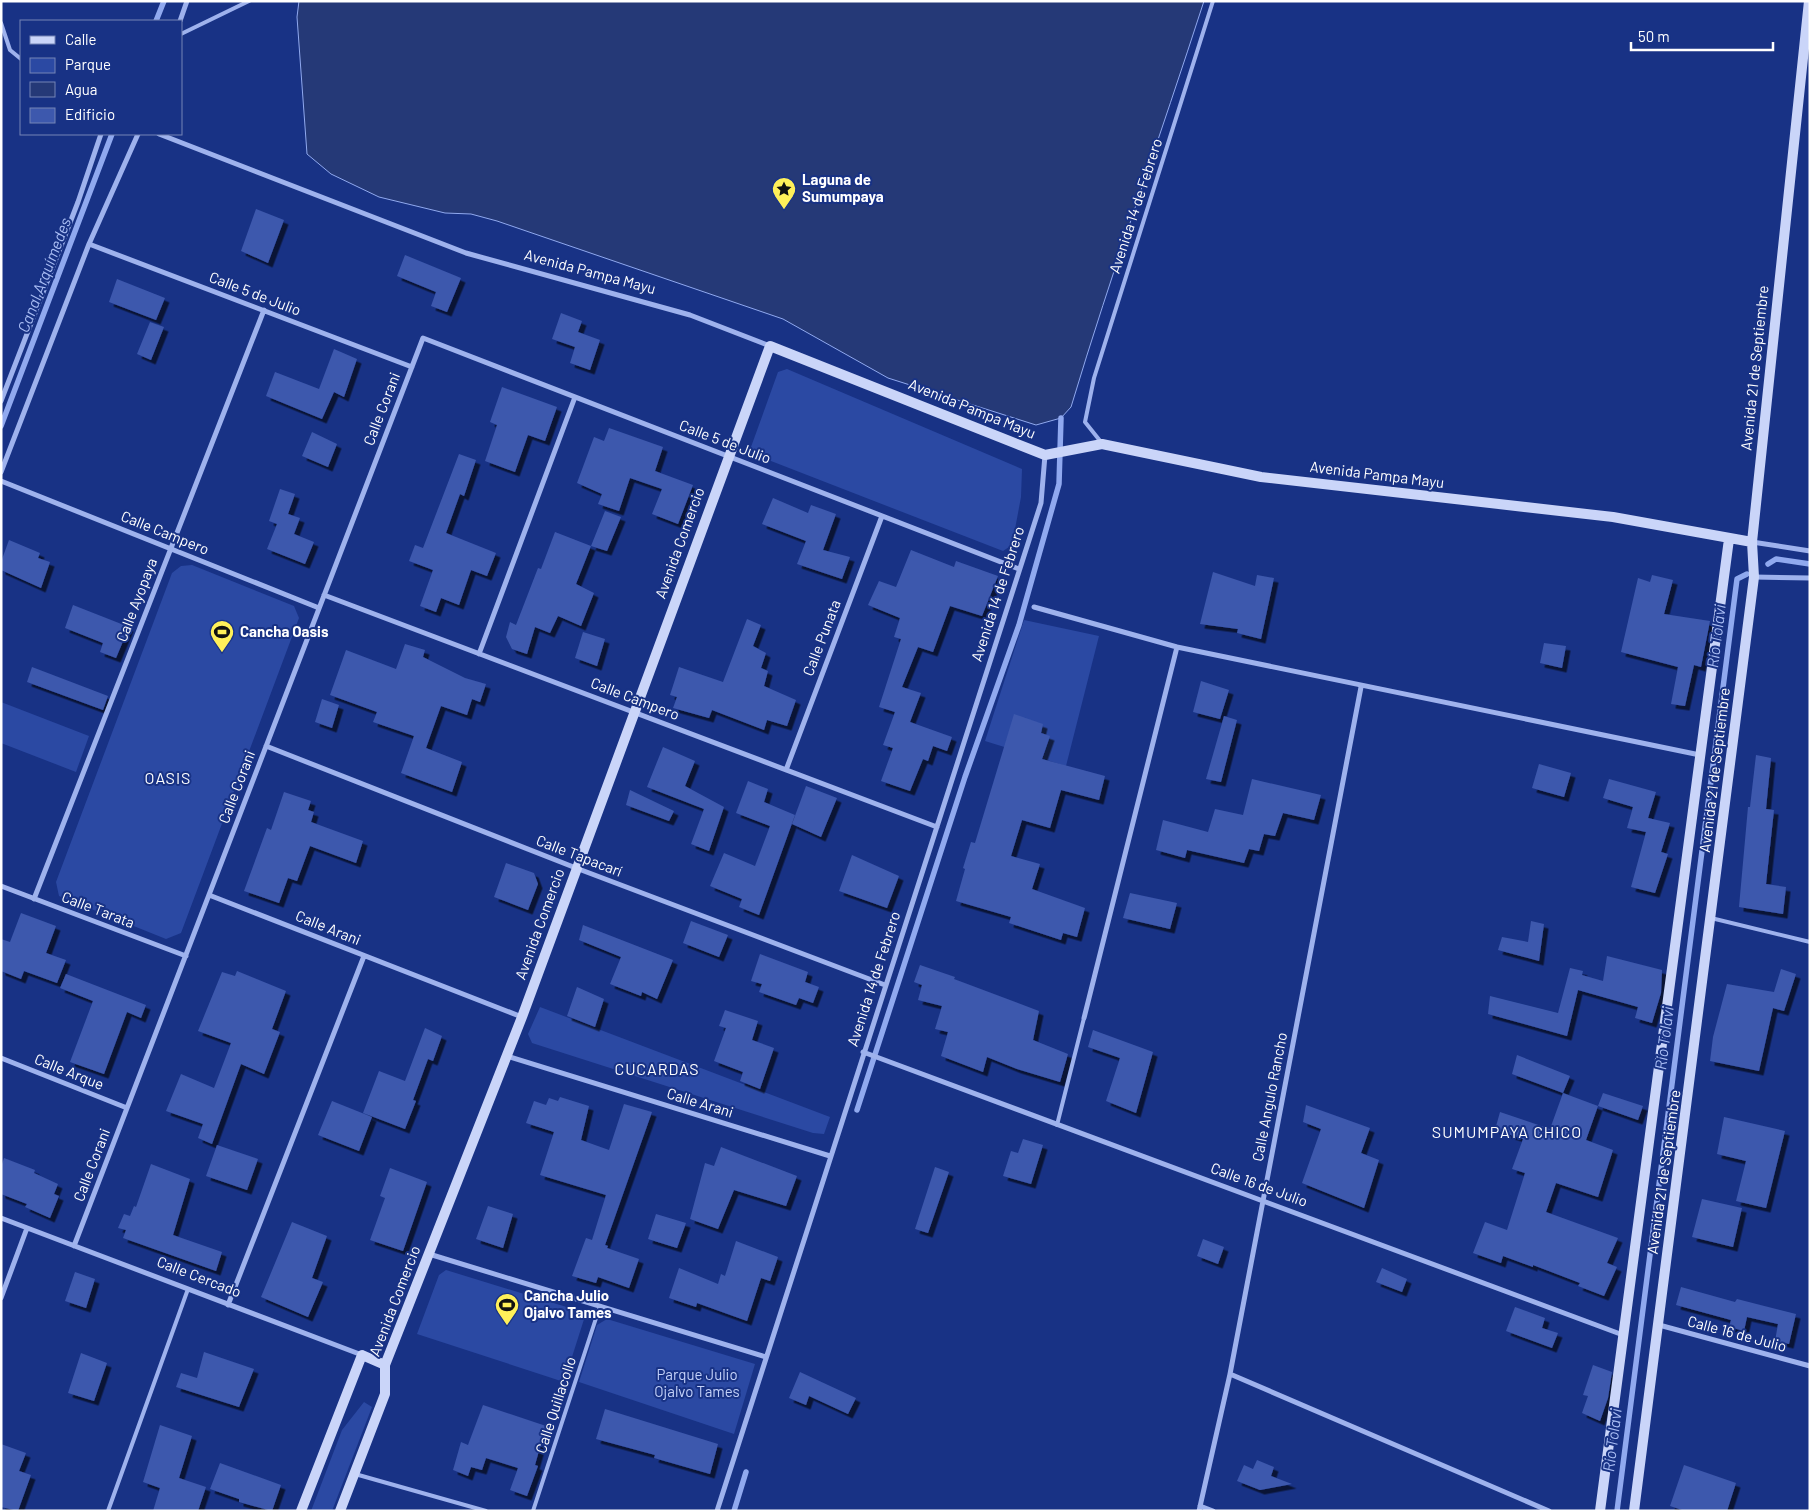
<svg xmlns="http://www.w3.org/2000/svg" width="1811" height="1512" viewBox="0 0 1811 1512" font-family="Barlow,sans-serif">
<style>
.green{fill:#2b49a3}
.water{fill:#253977;stroke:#90a9ef}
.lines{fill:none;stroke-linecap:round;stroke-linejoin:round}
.stream{stroke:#90a9ef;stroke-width:5.5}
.building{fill:#3d58ad;filter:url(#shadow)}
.lane{stroke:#9eb2ed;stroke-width:4}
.street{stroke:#9eb2ed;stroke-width:5}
.secondary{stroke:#cad5f9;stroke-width:10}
.labels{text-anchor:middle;stroke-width:4;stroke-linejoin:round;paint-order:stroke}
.poi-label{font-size:15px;font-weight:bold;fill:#fff;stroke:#183285;text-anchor:start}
.street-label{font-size:15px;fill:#fff;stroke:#183285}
.park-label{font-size:15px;fill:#c3d1f9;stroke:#183285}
.water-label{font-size:16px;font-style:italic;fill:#a9bdf4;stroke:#183285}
.neighbourhood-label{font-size:16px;letter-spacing:1px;fill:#fff;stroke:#183285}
</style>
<defs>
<filter id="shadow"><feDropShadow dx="4.5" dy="4.5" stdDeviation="0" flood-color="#0009"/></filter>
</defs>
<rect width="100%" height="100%" fill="#183285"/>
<path class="green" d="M787,369l235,100 -1,28 -9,48 -9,6 -245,-95 -7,-9 27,-75z
M192,565l102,41 5,12 -118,315 -15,6 -107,-43 -3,-14 116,-309 9,-7z
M1024,620l75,16 -33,130 -81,-25z
M1,702l88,34 -13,36 -75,-29z
M540,1007l290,110 -6,17 -11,-1 -281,-90 -4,-9z
M446,1270l140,43 -22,69 -147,-48 22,-59z
M607,1319l148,45 -21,70 -155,-52 18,-57z
M364,1402l8,5 -40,104h-21l31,-81z"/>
<path class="water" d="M299,1h905c-44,136 -92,270 -133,406l-10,11 -25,7 -148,-47 -105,-59 -286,-98 -26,-7 -26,-1 -66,-16 -48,-23 -24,-20 -10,-137z"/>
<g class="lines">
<path class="stream" d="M156,21l8,-20
M1,426l111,-292
M1768,564l8,-5 34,5
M857,1110l108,-333 54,-152 40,-141 2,-66
M734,1511l12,-39
M1617,1511l120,-932 10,-5"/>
</g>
<path class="building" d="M256,209l28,11 -16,43 -27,-12z
M405,255l56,23 -14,34 -16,-6 5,-14 -39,-16z
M117,279l48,19 -9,22 -47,-18z
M561,313l21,8 -4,11 22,8 -10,30 -20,-7 5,-16 -23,-8z
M150,322l14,5 -13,33 -14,-6z
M334,349l23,10 -13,38 -10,-5 -12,27 -56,-23 9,-24 44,17z
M502,387l55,20 -12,34 -17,-6 -13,37 -30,-11 12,-36 -7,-3z
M609,428l54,19 -8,24 38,14 -15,39 -26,-10 10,-25 -32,-11 -11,33 -21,-7 4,-10 -25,-11 17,-46 10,4z
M312,432l25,12 -9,23 -26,-11z
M459,454l17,6 -12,36 -4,-2 -14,39 50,20 -9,23 -16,-6 -12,35 -18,-7 -5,14 -16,-6 13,-36 -24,-9 6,-16 8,3z
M280,489l15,5 -7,20 12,4 -6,16 20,8 -9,22 -38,-15 10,-25 -8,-3z
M773,498l35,15 3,-8 25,9 -13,36 27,7 -8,22 -45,-15 9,-23 -44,-17z
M605,511l16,6 -14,34 -16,-5z
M555,532l36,14 -15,38 18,9 -13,33 -23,-10 -8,17 -15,-6 -8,27 -15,-5 -6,-12 4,-15 6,3 22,-57 3,1z
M9,540l31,13 -2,5 12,4 -9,26 -40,-18v-8z
M911,550l43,17 2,-6 42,15 -16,40 -32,-10 -17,46 -15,-5 -16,40 19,6 -11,29 42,15 -5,14 -14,-5 -5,15 -5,-2 -13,32 -29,-10 12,-33 -10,-3 12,-33 -16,-5 22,-68 -7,-2 6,-19 -32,-13 11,-24 17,6z
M1213,572l42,14 2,-11 17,3 -13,61 -24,-6 1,-4 -38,-5z
M1652,575l21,5 -9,34 46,7 -9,46 -7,-2 -9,41 -14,-2 7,-37 -57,-15 17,-74 12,4z
M73,605l56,22 -13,31 -16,-6 3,-9 -38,-15z
M747,619l14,6 -8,21 13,7 -5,15 7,3 -4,15 32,14 -9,26 -20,-6 -3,10 -52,-20 -3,8 -36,-10 4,-11 -7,-2 9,-28 44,15z
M583,632l22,7 -8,27 -22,-8z
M1544,643l22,3 -4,22 -22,-5z
M405,644l20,6 -2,7 42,21 21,6 -6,18 -8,-3 -5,16 -26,-9 -15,42 36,14 -10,30 -51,-19 13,-37 -41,-14 4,-10 -47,-17 16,-45 50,19z
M32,667l76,29 -5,14 -76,-28z
M1201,681l28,9 -9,29 -27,-7z
M322,699l17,6 -7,23 -17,-6z
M1014,714l29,10 -2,9 9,3 -8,23 63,17 -6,24 -38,-10 -11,38 -28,-8 -11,36 29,8 -8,25 53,19 -8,29 -14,-4 -2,7 -52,-17 2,-6 -55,-16 9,-32 -2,-1 8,-26 4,1z
M1224,716l13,4 -16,62 -15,-3z
M663,747l32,14 -10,25 39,21 -15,44 -18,-7 13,-35 -57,-22z
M1756,755l15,3 -5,51 8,1 -8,74 20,3 -3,27 -44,-7 9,-100h2z
M1539,764l32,9 -7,24 -32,-9z
M1252,779l69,16 -7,25 -31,-7 -8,23 -11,-2 -5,17 -10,-2 -5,14 -57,-13 -2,8 -29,-8 7,-30 45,12 7,-23 28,6z
M1609,779l47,13 -8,26 22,5 -9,29 7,2 -13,39 -24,-6 15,-55 -19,-4 6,-21 -30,-9z
M748,781l20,8 -4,13 31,13 -36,100 -20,-8 3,-8 -32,-13 14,-33 31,13 15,-40 -34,-13z
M806,786l31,12 -16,39 -29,-13z
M630,790l44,21 -5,10 -43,-16z
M284,792l27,9 -3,9 6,2 -3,10 52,19 -7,22 -46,-17 -13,35 -9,-3 -9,25 -35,-12 23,-63 4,2z
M852,855l47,21 -12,32 -48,-17z
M506,863l28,10 4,11 -10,26 -34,-13z
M1130,893l47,10 -7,26 -47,-11z
M21,913l35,13 -10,27 20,7 -9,23 -33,-12 -3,8 -20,-8v-32l9,3z
M691,921l37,14 -9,22 -36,-14z
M1531,921l13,3 -5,37 -41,-11 4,-13 26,5z
M583,925l90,35 -16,39 -15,-7 -1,4 -31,-12 11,-27 -42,-17z
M760,954l48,18 -3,10 14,5 -6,16 -14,-5 -3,7 -37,-13 3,-8 -11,-3z
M1607,956l55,14 -1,23 -9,30 -17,-5 3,-11 -60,-17 -11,46 -79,-22 2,-18 68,17 12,-45 13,3 -1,4 21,6z
M920,965l35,12 -1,2 85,32 -6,29 35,14 -8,28 -43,-13 -30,-12 -4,15 -42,-16 7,-24 -13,-3 7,-23 -24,-6 4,-15 -8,-3z
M1781,969l15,5 -12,37 -11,-3 -14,63 -49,-10 3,-24 14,-53 47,8z
M237,971l49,20 -14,38 8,3 -16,42 -23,-10 -29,80 -14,-6 5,-14 -37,-13 15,-37 33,14 17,-45 -33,-12 24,-59 13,4z
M66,974l80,31 -5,13 -14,-6 -23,62 -34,-12 23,-61 -33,-13z
M577,987l27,12 -9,28 -28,-11z
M725,1010l33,11 -6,19 22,8 -14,41 -20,-8 3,-9 -29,-11 12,-33 -7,-2z
M425,1028l17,8 -9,25 -5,-2 -15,41 3,1 -11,28 -42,-16 16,-42 26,10z
M1093,1030l60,22 -17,61 -30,-12 14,-43 -32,-11z
M1517,1055l53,21 -7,17 -51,-19z
M1563,1093l35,13 -12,34 27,10 -15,47 -42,-14 -10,29 72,26 -11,25 10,4 -13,29 -26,-10 2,-3 -47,-18v2l-30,-11 -2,7 -28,-10 12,-31 22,8 18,-57 -13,-4 11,-30 -28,-9 5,-18 50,17z
M1603,1093l40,13 -5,14 -40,-14z
M560,1097l29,9 -8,34 28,10 15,-46 28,8 -47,133 3,1 -1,2 32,11 -10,29 -31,-11 -2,6 -24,-7 14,-38 6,2 14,-45 -66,-20 14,-43 -28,-9 8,-22 12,4 3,-7 9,3z
M332,1101l40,16 -13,34 -41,-16z
M1306,1105l64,23 -9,25 18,7 -15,48 -62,-25 19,-54 -18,-7z
M1724,1117l61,14 -19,77 -30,-7 10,-40 -29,-7z
M1023,1139l20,6 -12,39 -28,-8 8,-25 7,2z
M217,1145l41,14 -11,31 -41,-14z
M721,1147l76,29 -11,30 -52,-16 -16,39 -28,-10 15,-56 9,3z
M4,1158l31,12 -1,3 24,11 -4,10 5,2 -9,22 -25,-11 2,-3 -26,-10v-27z
M151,1164l39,15 -17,56 49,17 -6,19 -93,-33 3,-8 -8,-2 6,-14 6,2 4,-10 2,1z
M935,1167l14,5 -21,61 -13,-4z
M390,1168l37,14 -24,69 -33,-11 15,-42 -5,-2z
M1702,1199l40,9 -9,39 -41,-10z
M488,1206l25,8 -10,34 -27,-9z
M656,1214l30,9 -9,25 -29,-9z
M292,1222l35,14 -15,42 11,4 -15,35 -47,-20z
M1203,1239l21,8 -6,17 -21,-8z
M736,1241l42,16 -8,24 -9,-3 -14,43 -50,-18 -1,4 -27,-9 10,-30 39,16 3,-10 4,2z
M1382,1268l25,11 -5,13 -26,-10z
M75,1272l20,7 -9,29 -21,-7z
M1681,1287l54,15 2,-3 59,15 -7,30 -14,-3 3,-17 -31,-7 -3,14 -15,-4 2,-7 -55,-15z
M1515,1307l30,11 -3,10 16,5 -6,15 -46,-17z
M204,1352l50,17 -15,38 -63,-20 5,-14 16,5z
M81,1353l26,10 -13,38 -26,-8z
M1593,1365l19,7 -4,26 -8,23 -18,-8 6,-17 -5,-1z
M800,1372l56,26 -8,16 -39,-18 -3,9 -17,-7z
M483,1405l63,21 -11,39 3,1 -11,30 -17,-6 8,-22 -32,-10 -4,12 -11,-3 -3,9 -15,-6 8,-28 7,3z
M605,1409l113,35 -8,30 -56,-16 1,-3 -59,-16z
M160,1425l32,11 -13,42 27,9 -8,24h-45l7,-23 -17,-6z
M1,1444l25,9 -7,18 12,4 -13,36 -17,-4z
M1257,1460l17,7 -3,9 21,8 -32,6 -23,-9 7,-16 9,4z
M220,1463l61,22 -9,26 -33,-9v-3l-29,-10z
M1684,1465l52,18 -9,28h-42l-15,-5z"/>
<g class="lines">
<path class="lane" d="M1,23l9,27 11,9
M181,34l68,-33
M1101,442l-16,-20 9,-44 119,-377
M1711,918l99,24
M1057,1125l27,-107
M355,1474l131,37
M108,1511l80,-222
M533,1511l67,-205"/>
<path class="street" d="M180,21l7,-20
M159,134l307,119 224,62 80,31
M89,244l323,123
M1,401l77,-199 23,-68
M1,472l88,-228 49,-110
M1,481l318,127
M1752,542l58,9
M1754,577l56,1
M324,595l613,232
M1034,607l143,40 523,108
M479,654l96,-257
M266,746l310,122 309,117
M786,770l96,-254
M1,886l185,70
M209,895l313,122
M34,899l230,-589
M1084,1018l93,-371
M863,1052l760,283
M507,1056l323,100
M1,1058l126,50
M1,1218l361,137
M74,1246l349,-908 596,231
M429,1254l337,103
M1,1298l26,-70
M228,1305l136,-349
M1659,1325l151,41
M1230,1374l319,137
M1200,1506l13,5
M717,1511l324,-1008 4,-48
M1199,1511l31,-137 131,-687"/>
<path class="secondary" d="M301,1511l61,-156 23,10
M340,1511l45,-117v-29l137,-348 248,-671 275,109 57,-11 159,33 352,40 139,25
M1600,1511l129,-972
M1634,1511l120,-934 -2,-35 57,-541"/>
</g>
<defs>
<g id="sight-pin" transform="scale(1.25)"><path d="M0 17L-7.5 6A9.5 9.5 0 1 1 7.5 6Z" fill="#fff059" stroke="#183285"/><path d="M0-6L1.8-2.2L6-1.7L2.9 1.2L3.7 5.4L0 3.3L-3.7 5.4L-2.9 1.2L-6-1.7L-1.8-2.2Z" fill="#111"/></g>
<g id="stadium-pin" transform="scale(1.25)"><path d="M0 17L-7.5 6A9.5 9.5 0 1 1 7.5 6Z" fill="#fff059" stroke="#183285"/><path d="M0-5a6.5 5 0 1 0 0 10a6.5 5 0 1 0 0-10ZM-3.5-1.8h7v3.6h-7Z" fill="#111"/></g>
</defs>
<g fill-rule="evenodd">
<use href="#sight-pin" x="784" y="189"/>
<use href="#stadium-pin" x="222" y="632"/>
<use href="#stadium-pin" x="507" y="1305"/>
</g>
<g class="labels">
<g class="poi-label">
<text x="802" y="185">Laguna de<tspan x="802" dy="17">Sumumpaya</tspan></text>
<text x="240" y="637">Cancha Oasis</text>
<text x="524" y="1301">Cancha Julio<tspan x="524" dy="17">Ojalvo Tames</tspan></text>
</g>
<g class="street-label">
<text transform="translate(1136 206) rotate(-72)" y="5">Avenida 14 de Febrero</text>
<text transform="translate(590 272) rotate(15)" y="5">Avenida Pampa Mayu</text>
<text transform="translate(255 294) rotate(21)" y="5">Calle 5 de Julio</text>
<text transform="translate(1755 368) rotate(-84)" y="5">Avenida 21 de Septiembre</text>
<text transform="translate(382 409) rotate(-69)" y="5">Calle Corani</text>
<text transform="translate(972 409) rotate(22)" y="5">Avenida Pampa Mayu</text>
<text transform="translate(725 442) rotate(21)" y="5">Calle 5 de Julio</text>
<text transform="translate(1377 475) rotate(7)" y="5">Avenida Pampa Mayu</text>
<text transform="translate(165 533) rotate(22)" y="5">Calle Campero</text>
<text transform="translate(680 543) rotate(-70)" y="5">Avenida Comercio</text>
<text transform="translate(998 594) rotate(-72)" y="5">Avenida 14 de Febrero</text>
<text transform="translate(137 600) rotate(-69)" y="5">Calle Ayopaya</text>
<text transform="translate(822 638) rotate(-69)" y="5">Calle Punata</text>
<text transform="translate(635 699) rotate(21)" y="5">Calle Campero</text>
<text transform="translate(1715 770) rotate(-83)" y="5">Avenida 21 de Septiembre</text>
<text transform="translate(237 787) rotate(-69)" y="5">Calle Corani</text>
<text transform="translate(579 856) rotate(21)" y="5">Calle Tapacarí</text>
<text transform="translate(98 910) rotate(21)" y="5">Calle Tarata</text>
<text transform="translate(540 924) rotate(-70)" y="5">Avenida Comercio</text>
<text transform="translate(328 928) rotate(22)" y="5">Calle Arani</text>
<text transform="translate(874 979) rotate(-72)" y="5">Avenida 14 de Febrero</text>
<text transform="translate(69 1072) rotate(22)" y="5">Calle Arque</text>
<text transform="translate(1270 1097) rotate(-79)" y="5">Calle Angulo Rancho</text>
<text transform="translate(700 1103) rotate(17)" y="5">Calle Arani</text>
<text transform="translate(92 1165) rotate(-69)" y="5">Calle Corani</text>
<text transform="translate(1664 1172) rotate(-82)" y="5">Avenida 21 de Septiembre</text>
<text transform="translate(1259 1185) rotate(20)" y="5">Calle 16 de Julio</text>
<text transform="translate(199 1277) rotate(21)" y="5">Calle Cercado</text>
<text transform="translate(395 1301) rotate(-69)" y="5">Avenida Comercio</text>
<text transform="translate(1737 1334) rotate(15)" y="5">Calle 16 de Julio</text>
<text transform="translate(556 1405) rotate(-72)" y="5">Calle Quillacollo</text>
</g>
<g class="park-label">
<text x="697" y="1380">Parque Julio<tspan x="697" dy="17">Ojalvo Tames</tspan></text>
</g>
<g class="water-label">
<text transform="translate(44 275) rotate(-69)" y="6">Canal Arquímedes</text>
<text transform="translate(1716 636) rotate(-83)" y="6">Río Tolavi</text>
<text transform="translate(1664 1038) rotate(-83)" y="6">Río Tolavi</text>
<text transform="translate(1612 1440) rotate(-83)" y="6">Río Tolavi</text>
</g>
<g class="neighbourhood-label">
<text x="168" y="784">OASIS</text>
<text x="657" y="1075">CUCARDAS</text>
<text x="1507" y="1138">SUMUMPAYA CHICO</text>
</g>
</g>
<rect width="1811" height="1512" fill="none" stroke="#ffffff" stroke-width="5"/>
<rect x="20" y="20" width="162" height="115" fill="#183285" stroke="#7484b6"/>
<rect x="30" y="36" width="25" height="8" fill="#cad5f9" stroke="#7484b6"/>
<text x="65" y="45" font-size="15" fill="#ffffff">Calle</text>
<rect x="30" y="58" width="25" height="15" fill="#2b49a3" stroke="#7484b6"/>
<text x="65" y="70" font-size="15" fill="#ffffff">Parque</text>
<rect x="30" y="82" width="25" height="15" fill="#253977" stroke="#7484b6"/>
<text x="65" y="95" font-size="15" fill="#ffffff">Agua</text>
<rect x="30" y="108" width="25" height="15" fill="#3d58ad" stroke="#7484b6"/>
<text x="65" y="120" font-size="15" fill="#ffffff">Edificio</text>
<path d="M1631 42v8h142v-8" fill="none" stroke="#ffffff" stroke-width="2.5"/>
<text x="1638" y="42" font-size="15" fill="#ffffff" stroke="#183285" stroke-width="4" paint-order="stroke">50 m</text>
</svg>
